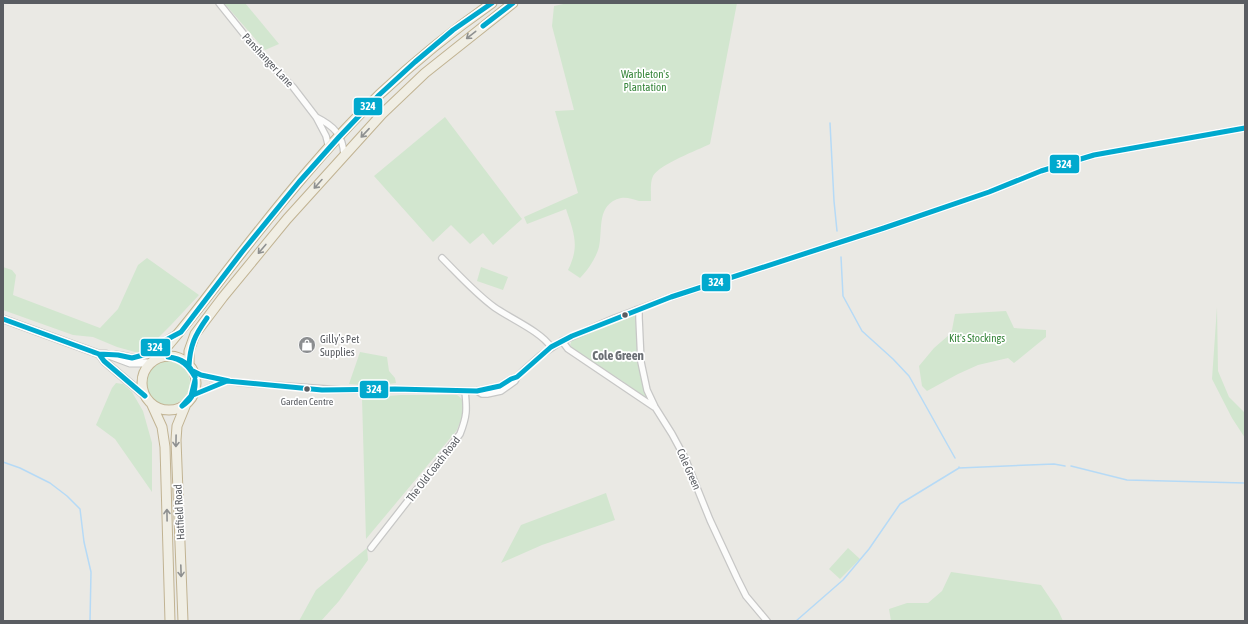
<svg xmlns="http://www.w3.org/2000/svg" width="1248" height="624" viewBox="0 0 1248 624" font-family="'Asap Condensed',sans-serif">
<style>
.green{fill:#d2e6cf}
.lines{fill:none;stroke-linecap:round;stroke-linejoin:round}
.stream{stroke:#b6daf6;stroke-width:1.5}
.minor-casing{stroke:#c7c7c6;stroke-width:8}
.secondary-casing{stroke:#c5c6c4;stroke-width:9}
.trunk-casing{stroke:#c1b392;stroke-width:11}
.minor{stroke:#fcfcfb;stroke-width:5.5}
.secondary{stroke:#fcfcfb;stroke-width:7}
.trunk{stroke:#f0eee4;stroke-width:9}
.bus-1-casing{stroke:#fff;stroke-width:8}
.bus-1{stroke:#00a9ce;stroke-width:5}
.oneway{stroke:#8e9090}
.bus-dot{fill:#5a5d62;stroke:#fff;stroke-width:1.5}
.labels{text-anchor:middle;stroke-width:3.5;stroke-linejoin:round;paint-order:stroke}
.bus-label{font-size:10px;fill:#5a5d62;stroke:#fff}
.street-label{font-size:11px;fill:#5a5d62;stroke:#fff}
.park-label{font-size:11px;fill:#36853a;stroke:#fff}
.poi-label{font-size:11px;fill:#5a5d62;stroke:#fff;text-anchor:start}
.quarter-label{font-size:13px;font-weight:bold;fill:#6b6f74;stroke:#fff}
.line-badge{stroke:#fff;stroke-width:1.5}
.badge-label{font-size:11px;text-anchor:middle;font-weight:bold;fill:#fff}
</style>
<rect width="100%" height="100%" fill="#eae9e4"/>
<path class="green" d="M224,3h21l34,41 -14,6z
M568,3h169l-27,141c-12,6 -50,20 -57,32 -3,6 -2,17 -2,25 -4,0 -9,0 -12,0 -7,-2 -12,-4 -18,-3 -25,6 -18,31 -22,49 -3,11 -11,23 -19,31l-12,-8c12,-24 6,-37 -2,-61l-39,15 -3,-7 54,-24 -23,-82 19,-1 -22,-84 2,-20z
M445,117l77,102 -29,26 -10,-12 -13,11 -19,-19 -18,17 -59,-66z
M147,258l52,37 -28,30 -21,21 -11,6h-4l-18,-5 -24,-10 -20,-2 -70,-25v-43l9,3 4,5 -3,20 87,33 18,-19 20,-44z
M481,267l27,10 -5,13 -26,-9z
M1217,307l1,64 11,26 16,16v25l-13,-20 -20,-39z
M1006,311l8,17 32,2v7l-32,26 -6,-5 -30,7 -20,9 -31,17 -5,-5 -3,-20 15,-18 15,-13 3,-5 3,-16z
M633,315l4,1c2,8 0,19 0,28 1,20 5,37 12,55l-1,1 -27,-20 -47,-30 -4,-5 2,-5 5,-2z
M360,352l27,5 2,14 6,7 1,5 -22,3 -25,-2z
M146 383a22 22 0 1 1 44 0a22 22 0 1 1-44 0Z
M116,383l7,1 9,8 11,19 9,32v49l-37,-53 -19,-14 16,-37z
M401,395h56c14,9 4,23 0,35l-91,109 -4,-141z
M606,493l9,27 -73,25 -41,18 20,-38z
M367,548l1,12 -29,41 -18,20h-22l17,-31z
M848,548l12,11 -20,20 -11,-10z
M951,572l90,13 17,25 5,11h-172l-2,-12 18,-6h21l14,-12z"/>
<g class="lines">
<path class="stream" d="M830,123l4,78 3,30
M841,257l2,39 19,35 31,28 16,17 46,82
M3,462l17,6 30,15 17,13 13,13 4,33 7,30 -1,49
M1071,466l56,14 118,3
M959,467v1l95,-4 11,2
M796,621l47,-41 26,-31 31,-45 59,-36"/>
<g class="minor-casing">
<path id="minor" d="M219,3l40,50 34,34 23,30 10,19 3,12
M316,117c18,9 27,18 28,38
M442,258c17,17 33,35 52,49 17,12 46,24 57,40
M636,310l3,3v5l2,44 6,28 8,17 17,27 13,24 25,62 27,58 9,18 21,25
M562,341l6,8 86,58
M193,371l8,4 26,6 17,2 97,7 54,-1 82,2 23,-5 11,-7 6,-2
M477,391l5,3h5l14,-3 14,-10 2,-4 6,-6 18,-16 21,-14 53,-23 56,-21 213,-69 105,-36 52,-21 53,-16 151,-27
M193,395l33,-14
M371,548l89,-114c7,-18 7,-24 5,-43"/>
</g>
<g class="secondary-casing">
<path id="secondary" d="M3,319l96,35h7l24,9h21
M99,354l5,7 41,35
M116,355c5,0 11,2 16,3 16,0 29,-16 43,-23"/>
</g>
<g class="trunk-casing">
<path id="trunk" d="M142 383a27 27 0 1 1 54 0a27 27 0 1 1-54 0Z
M155,360c32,-34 58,-72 87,-108 43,-55 88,-110 138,-158 35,-33 72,-63 112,-91
M189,366v-15l6,-17 28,-37 64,-78 95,-105 43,-41 88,-70
M152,405l10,22 3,20 5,174
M183,621l-7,-181 1,-14 9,-22"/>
</g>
<use href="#minor" class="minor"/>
<use href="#secondary" class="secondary"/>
<use href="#trunk" class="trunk"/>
<g class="bus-1-casing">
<path id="bus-1" d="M483,26l30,-23
M3,319l96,35 19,1 14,3 15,-4 17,-13 17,-9 61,-80 57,-70 40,-45 40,-42 36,-33 38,-32 39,-27
M93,352l6,2 5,7 41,35
M168,357c14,1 22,7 27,20
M168,357c14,2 20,8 27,20
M189,366c1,-21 6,-31 18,-48
M193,371l8,4 28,6
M193,395l34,-14 95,9 73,-1 82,2 23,-5 11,-7 6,-2 34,-30 21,-11 99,-39 213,-69 105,-36 52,-21 53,-16 151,-27
M182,406l9,-10 4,-16
M182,406c10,-6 14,-15 13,-26"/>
</g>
<use href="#bus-1" class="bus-1"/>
</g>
<defs><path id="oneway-shaft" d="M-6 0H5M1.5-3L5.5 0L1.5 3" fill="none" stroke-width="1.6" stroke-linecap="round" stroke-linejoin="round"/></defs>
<g class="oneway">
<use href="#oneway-shaft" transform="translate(471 35) rotate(142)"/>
<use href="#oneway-shaft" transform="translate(365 133) rotate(133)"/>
<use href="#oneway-shaft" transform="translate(318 184) rotate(132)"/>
<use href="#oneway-shaft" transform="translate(262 249) rotate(130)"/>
<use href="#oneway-shaft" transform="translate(176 441) rotate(91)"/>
<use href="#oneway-shaft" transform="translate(167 515) rotate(-91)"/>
<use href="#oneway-shaft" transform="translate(181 571) rotate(88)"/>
</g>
<defs>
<g id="shop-disc" transform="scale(0.9)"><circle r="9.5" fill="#8c8e90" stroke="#fff"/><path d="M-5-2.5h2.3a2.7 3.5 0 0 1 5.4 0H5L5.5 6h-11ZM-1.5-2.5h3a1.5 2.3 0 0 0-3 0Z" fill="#fff"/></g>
</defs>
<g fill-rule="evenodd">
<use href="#shop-disc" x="307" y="345"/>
</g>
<g class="bus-dot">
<circle cx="625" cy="315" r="3.5"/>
<circle cx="307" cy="389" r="3.5"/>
</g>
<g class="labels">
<g class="bus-label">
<text x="307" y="405">Garden Centre</text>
</g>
<g class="street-label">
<text transform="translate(268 60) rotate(47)" y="4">Panshanger Lane</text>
<text transform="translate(433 469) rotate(-52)" y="4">The Old Coach Road</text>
<text transform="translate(689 469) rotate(66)" y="4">Cole Green</text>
<text transform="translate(179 512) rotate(-93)" y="4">Hatfield Road</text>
</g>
<g class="park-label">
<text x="645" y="78">Warbleton's<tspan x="645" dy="13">Plantation</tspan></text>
<text x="977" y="342">Kit's Stockings</text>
</g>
<g class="poi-label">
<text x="320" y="343">Gilly’s Pet<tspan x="320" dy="13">Supplies</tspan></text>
</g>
<g class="quarter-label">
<text x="618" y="360">Cole Green</text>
</g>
</g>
<g class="line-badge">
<rect x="353" y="97" width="30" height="19" rx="4" fill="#00a9ce"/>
<rect x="1049" y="154" width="31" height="20" rx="4" fill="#00a9ce"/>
<rect x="701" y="273" width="30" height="19" rx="4" fill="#00a9ce"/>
<rect x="140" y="338" width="31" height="19" rx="4" fill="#00a9ce"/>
<rect x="359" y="380" width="30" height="19" rx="4" fill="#00a9ce"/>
</g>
<g class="badge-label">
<text x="368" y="110">324</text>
<text x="1064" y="168">324</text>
<text x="716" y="286">324</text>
<text x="155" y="351">324</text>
<text x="374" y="393">324</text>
</g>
<rect width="1248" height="624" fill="none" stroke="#5a5d62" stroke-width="8"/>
</svg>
